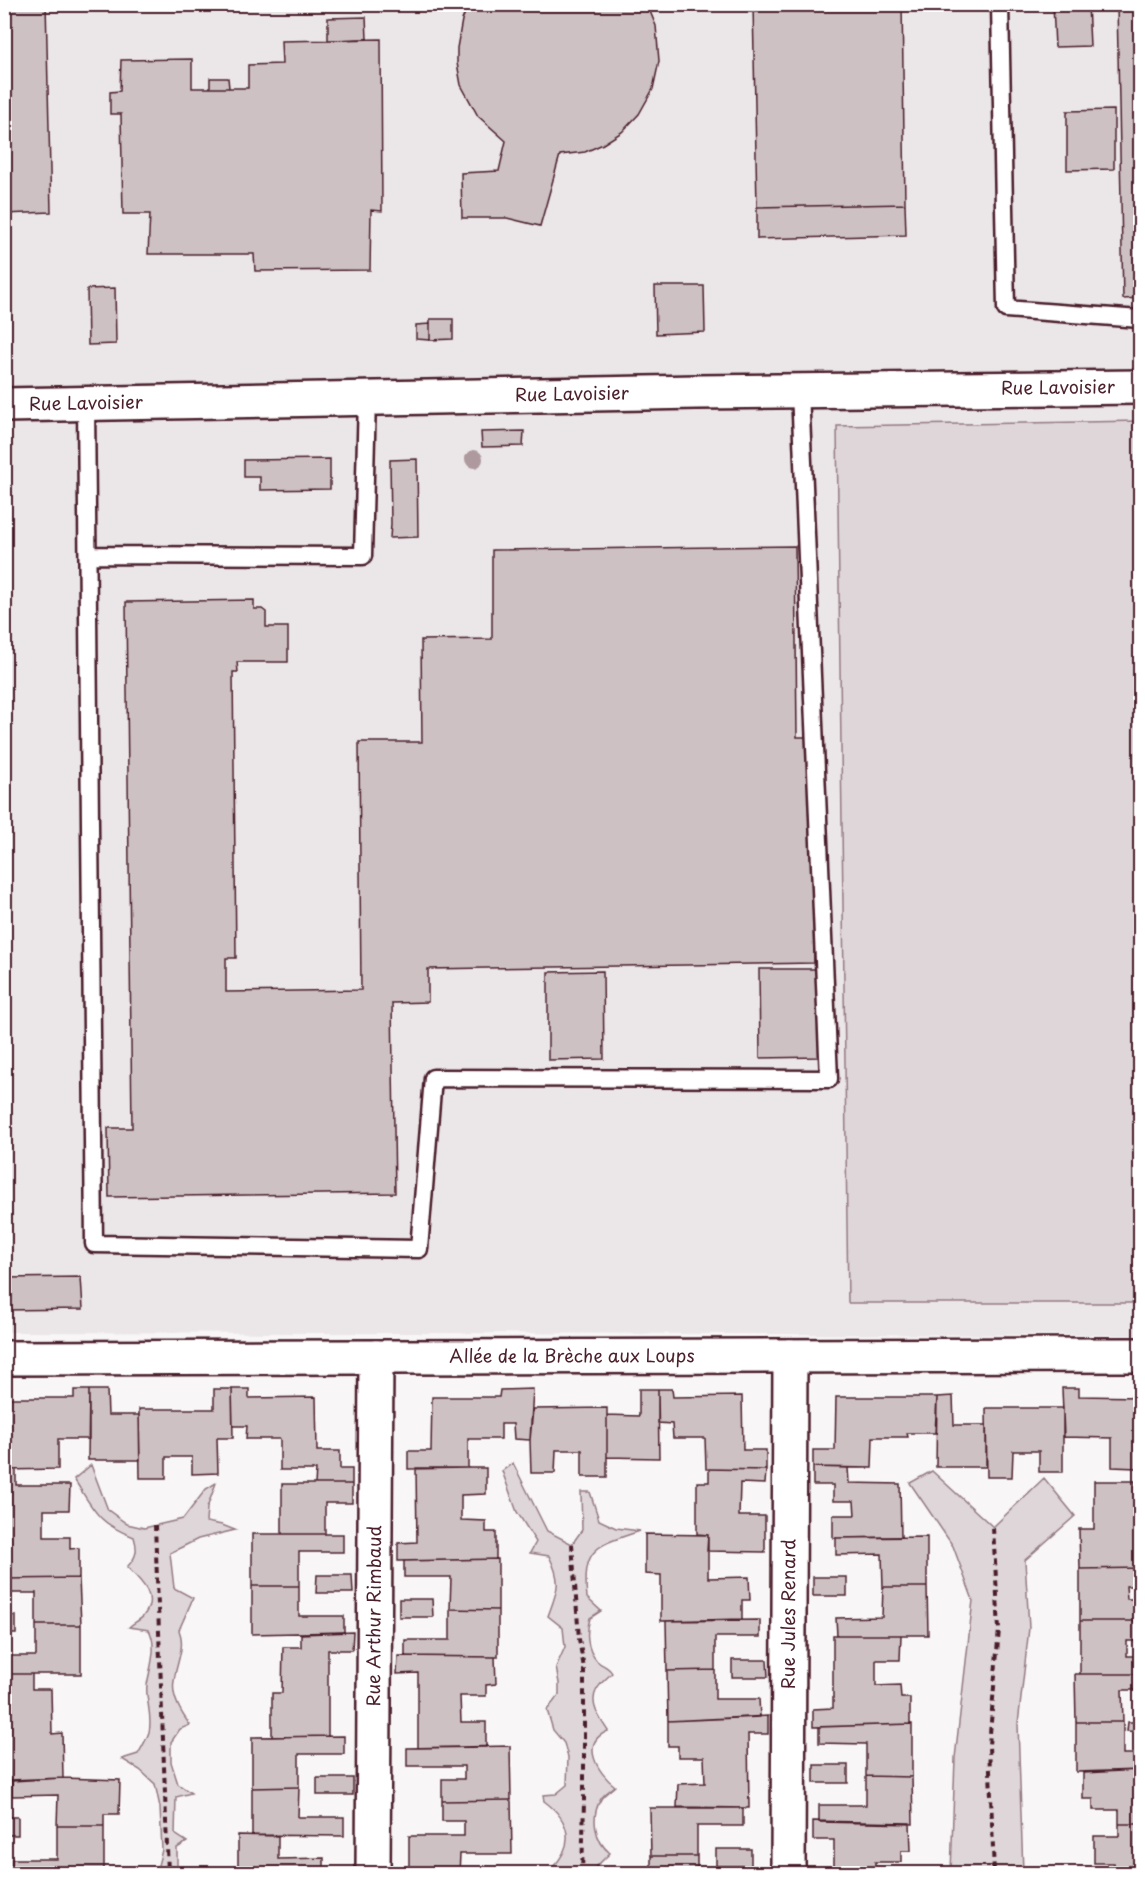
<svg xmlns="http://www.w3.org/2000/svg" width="1145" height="1878" viewBox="0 0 1145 1878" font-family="'Playpen Sans',sans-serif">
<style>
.built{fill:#ebe6e8}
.green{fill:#ded6d9;stroke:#947a82;stroke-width:1.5}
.building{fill:#cdc1c4;stroke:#4a1f2b;stroke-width:1.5}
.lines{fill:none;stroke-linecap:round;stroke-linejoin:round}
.service-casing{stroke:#4a1f2b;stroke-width:21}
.minor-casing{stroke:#4a1f2b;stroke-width:38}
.path{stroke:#4a1f2b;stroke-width:4;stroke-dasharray:6 4.5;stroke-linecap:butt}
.service{stroke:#fff;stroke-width:16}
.minor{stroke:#fff;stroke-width:33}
.tree{fill:#ad999e}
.labels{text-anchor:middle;stroke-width:5;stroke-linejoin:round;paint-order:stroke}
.street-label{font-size:18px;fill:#4a1f2b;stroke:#fff}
</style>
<rect width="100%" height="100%" fill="#f8f6f7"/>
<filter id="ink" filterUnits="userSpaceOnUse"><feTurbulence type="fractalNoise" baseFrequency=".0167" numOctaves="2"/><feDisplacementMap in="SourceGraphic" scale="12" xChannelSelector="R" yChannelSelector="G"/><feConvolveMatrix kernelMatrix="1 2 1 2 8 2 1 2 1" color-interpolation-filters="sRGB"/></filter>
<g filter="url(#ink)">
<path class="built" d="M5,5h1135v1330l-1135,-3z"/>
<path class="green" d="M1140,421v882h-292l-11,-877z
M513,1463l34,68 25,13 10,-14 -1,-38h9l9,28 17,8 24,3c-44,15 -58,16 -53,67l14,13 -11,7c-4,14 -4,31 7,43 5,5 11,5 15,12 -5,5 -13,11 -16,18 -7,14 5,29 12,40 -29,12 -10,42 7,55 -4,4 -11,8 -14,13 -11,18 -6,42 9,54l-13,13 -4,7h-39l-2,-5c24,-24 18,-48 -8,-67l-1,-6 13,-1 11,-9 1,-28 -4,-14 -11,-13 -6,-20 12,-15v-12l-3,-16 9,-20 -2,-19 -15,-12c10,-27 14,-34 1,-60l-19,-3 6,-11 -19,-30 -15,-41z
M91,1465l17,45 19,14 17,4 39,-9 23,-30 10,-6 -9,25 -1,14 16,3 13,5 -37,9 -28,14 4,35 19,10 -14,32c7,17 -3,33 -5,51 -3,16 7,32 16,44l-10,4 -9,13v20l7,22 13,9 -15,4 -1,37 12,8 -10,6v25h-21l6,-23 -2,-43 -5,-23 -15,-14 -18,-11 16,-5c4,-7 9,-15 11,-22 4,-16 -4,-33 -2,-47 3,-18 11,-38 2,-55l-20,-3c4,-4 12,-7 15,-12 15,-19 -4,-35 -17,-48 10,-10 11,-17 7,-30 -37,-14 -40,-27 -60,-58z
M932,1471l61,56 51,-49 31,38 -50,44 4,68 -11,96 5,149h-72l4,-115 18,-158 -20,-54 -43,-63z"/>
<path class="building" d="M4,4h42l5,208 -47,2z
M647,4l9,22 3,35 -6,28 -14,25 -17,18 -19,12 -18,8 -25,3 -20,71 -33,-8h-45l-1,-45 38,-2 7,-30 -28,-25 -17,-31 -4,-22v-15l5,-28 7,-16z
M753,4h149l3,200 -148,3z
M1053,4h35l2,42 -35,1z
M1117,4h23v294l-17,1z
M366,17l1,22 -39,1v-22z
M381,39l1,172 -11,-1 -1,60 -115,1 -1,-17h-106l2,-40h-27l-2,-100h-11v-22l10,-1 1,-31 71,-1v29h56v-23l34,-1 -1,-23z
M210,78h18l1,10h-19z
M1114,110v59l-47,1v-59z
M905,204l1,31 -149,4v-32z
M655,286h49l1,46 -49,2z
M115,288l1,56 -28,1 -1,-56z
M430,319h23v20l-23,1z
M430,324v16l-14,-1v-14z
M524,431l-1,15 -41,1 -1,-15z
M330,459v30l-70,1v-13h-16v-17z
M417,459l1,78 -28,1 1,-14 -1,-64z
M795,546l2,191h14l3,226 -386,6v33l-36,1 3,190 -286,4 -1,-69h24l-6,-526 128,-2v9h8l4,3v15h22v35h-51l1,10h-5l3,286h-10v34l135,-2 -2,-248h63l-1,-102 71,-1v-89z
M759,969h60l1,88 -60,1z
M603,971l1,88 -56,1v-88z
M81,1277l2,32 -79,1v-32z
M1062,1388h17v8l61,1v86h-3v-15l-25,-1v-29l-48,-1z
M214,1389h18l1,49h-16l1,35 -26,1v-17h-26v21h-26l-1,-69h75z
M232,1389h17v9l67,-1 1,54h23v18h12v15h-37l1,-14h-36v-31h-34l1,-13h-14z
M533,1389l-3,51 -16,-1 -1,-15h-12v15h-33v29l-60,1v-18h23l1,-54h67l1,-7z
M639,1389h19l1,69 -52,-1v-42l32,1z
M658,1389h14l1,8 69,-1 1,54h23v20l-60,-1 -1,-31h-32l-1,-14 -14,-1z
M74,1390h15v49h-31v30l-54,1v-72h70z
M89,1390h18l1,25h31l1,45h-52z
M953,1396l1,29h32v42h-50l1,-70z
M836,1397h101l-2,36h-28l1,4h-35l-1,31 -59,-1v-17h22z
M607,1408v69h-25v-27h-26l-1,23h-24l-1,-33 3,-31z
M986,1408h77v64h-24v-21h-26l-1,26h-25z
M813,1467l35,1 1,15 51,1 1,53 -68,1v-23h22l-1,-14h-21v-16h-20z
M416,1468h70v26l-25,1v25l25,1v11h10v27l-98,2v-18l19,-1z
M709,1469l57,1 -1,14 -25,-1 -1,33h26v36l-58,-1 1,-16 -11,-1v-52h12z
M4,1470h12v15h54l-1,25h-25v27h26v12l9,-1v30l-75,1z
M1094,1481h41l1,24h4v63l-60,1 -1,-40h15z
M282,1484h70v19h-27v31h-43z
M252,1534h91v18h-44v34h-47z
M645,1534l63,1v43l41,-1 1,23h-8v19l-81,2v-46l-16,-1z
M927,1537v50h-44l-1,-33 -46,1v-17z
M498,1559v51l-48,-1 1,-32h-47v-16z
M1140,1568v18h-14l1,13h13v22h-60v-52z
M317,1575h35l1,18h-37z
M813,1577h34v19h-34z
M79,1578l2,47h-45v-32h-32v-14z
M252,1586h47v30h45v16l-92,2z
M883,1587h44l1,48h-91l-1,-17 46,-1z
M399,1599h33l1,18h-34z
M450,1609l48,1v47l-93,-1v-16h45z
M4,1616h12v18h-12z
M760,1620v17h-45v33l-48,1 -1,-50z
M1080,1621h60v20h-13v15h13v18h-60z
M36,1625h45v49h-77v-18h32z
M353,1632l-1,18h-24v86l-56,1v-44h10l1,-46h18v-13z
M833,1635h68l-1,25h-24v26l24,-1 1,13h9v26l-97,3v-18l20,-1z
M398,1656l97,1 1,27 -10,1v11h-26l1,26h25v25l-68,1v-75l-21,1z
M732,1660h35l1,17h-36z
M715,1670v29h44l1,18 -92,4 -1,-50z
M4,1674h28v15h19l1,45 10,-1 1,45 -54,2 -1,-90h-4z
M1075,1674h65v16h-18l1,32h-47z
M1134,1713h6v19l-13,-1 1,-9h6z
M768,1716v18h-20l1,74 -72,-1 1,-23 27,-1 -1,-26h-26v-11h-10v-25z
M1076,1722h47v32h17v16l-64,2z
M912,1724v53l-46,-1v-32l-47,-1v-16z
M344,1736v18h-45v33l-47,1v-51z
M510,1746l1,54 -69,1v-22h22v-13h-57v-18z
M814,1765h34v18h-34z
M1140,1770v54h-21v-14h-26v-11h-10v-26z
M866,1776l46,1 1,47 -94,-2v-17h47z
M63,1778l57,2 -1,34h-15v12h-47l1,-31 -46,1v-15z
M317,1778h36v17h-36z
M299,1787l-1,30h46v19l-92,-1v-47z
M511,1800l1,54h-52l-1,20h-50v-38h55v-15h-22v-20z
M650,1808h93v18h-46v30h-46z
M4,1817h14v18h-14z
M813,1821l97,2 1,28h-10v11h-26v12h-41v-34h-21z
M1119,1824h21v50h-26v-11h-20v-27h25z
M57,1826h47v48h-92v-15h45z
M238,1835l40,1v23l46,-1v16h-86z
M716,1849h35v17h-35z
M651,1856h46v18h-46z"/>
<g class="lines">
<g class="service-casing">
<path id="service" d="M1000,4l6,305 134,10
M86,404l8,840 325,5 14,-171 396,1 -29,-688
M88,555l275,1 4,-158"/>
</g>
<g class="minor-casing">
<g id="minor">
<path id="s1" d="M4,405l693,-13 443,-5"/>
<path id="s2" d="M4,1358l1136,-3"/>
<path id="s3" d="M373,1874l3,-517"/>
<path id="s4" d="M788,1874l2,-518"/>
</g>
</g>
<path class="path" d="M155,1525l13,349
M993,1528l6,101 -10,116 5,129
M572,1544l7,95 5,29v134l-2,72"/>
<use href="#service" class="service"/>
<use href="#minor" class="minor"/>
</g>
<circle class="tree" cx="474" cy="459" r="9"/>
</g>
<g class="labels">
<g class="street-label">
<text dy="6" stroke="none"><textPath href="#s1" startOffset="1054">Rue Lavoisier</textPath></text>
<text dy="6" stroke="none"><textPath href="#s1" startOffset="568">Rue Lavoisier</textPath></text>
<text dy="6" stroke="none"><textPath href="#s1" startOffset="82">Rue Lavoisier</textPath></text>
<text dy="6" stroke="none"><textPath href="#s2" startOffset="568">Allée de la Brèche aux Loups</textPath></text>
<text dy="6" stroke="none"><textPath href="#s3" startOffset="258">Rue Arthur Rimbaud</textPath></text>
<text dy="6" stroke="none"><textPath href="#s4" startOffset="260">Rue Jules Renard</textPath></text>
</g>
</g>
<rect width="1145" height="1878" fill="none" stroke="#fff" stroke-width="24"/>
<rect x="12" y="12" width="1121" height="1854" fill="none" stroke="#4a1f2b" stroke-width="2" filter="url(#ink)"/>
</svg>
